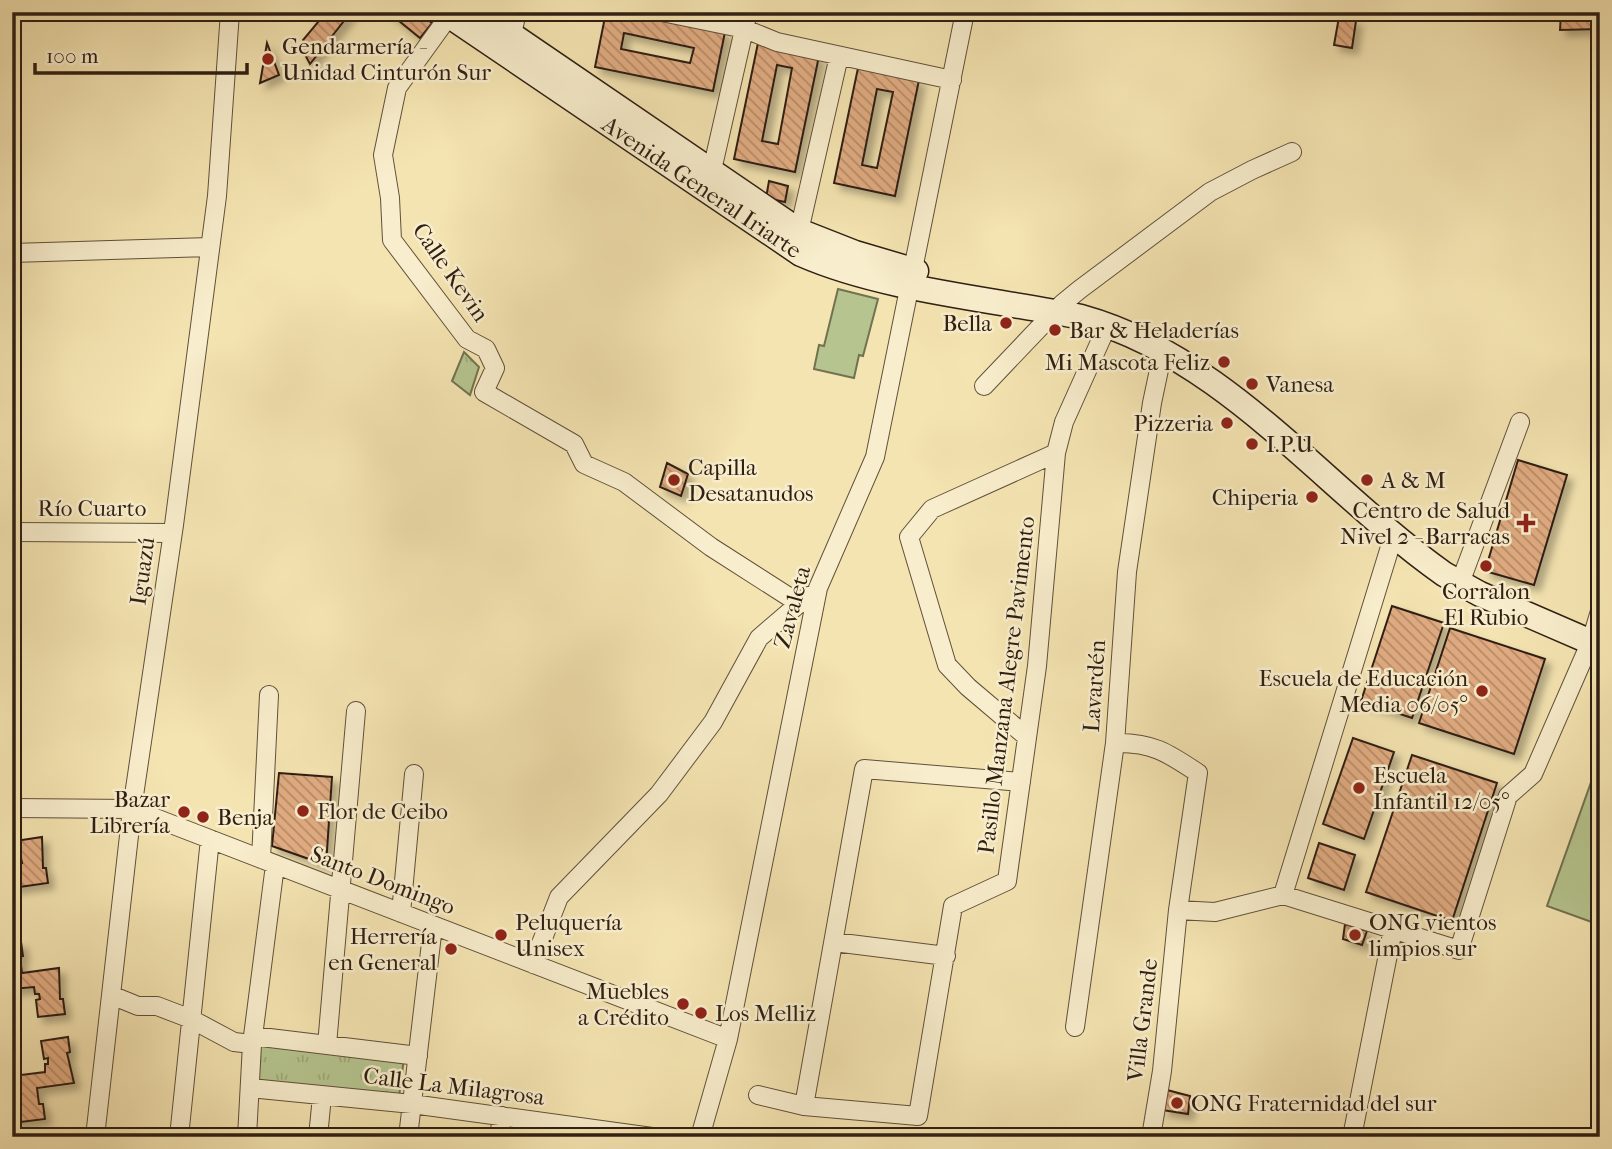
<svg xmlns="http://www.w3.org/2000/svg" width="1612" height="1149" viewBox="0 0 1612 1149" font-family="'IM FELL French Canon',serif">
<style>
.green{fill:#b6c58f;stroke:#727251;stroke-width:2}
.park{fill:url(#park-tufts);stroke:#727251;stroke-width:2}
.building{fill:url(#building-back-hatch);stroke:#2f1f13;stroke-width:2;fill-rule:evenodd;filter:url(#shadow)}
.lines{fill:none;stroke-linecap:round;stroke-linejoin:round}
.minor-casing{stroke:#60503a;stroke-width:20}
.secondary-casing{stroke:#2f1f13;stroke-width:27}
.minor{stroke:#f8edcc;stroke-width:18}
.secondary{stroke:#f8edcc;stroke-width:24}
.poi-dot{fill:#8f2418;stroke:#f8edcc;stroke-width:2.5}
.labels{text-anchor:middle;stroke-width:5;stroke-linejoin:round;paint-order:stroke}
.poi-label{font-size:23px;fill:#2f1f13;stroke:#f8edcc;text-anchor:start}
.street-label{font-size:23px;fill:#2f1f13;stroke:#f8edcc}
</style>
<defs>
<pattern id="park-tufts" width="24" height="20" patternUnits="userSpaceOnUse" patternTransform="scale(1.75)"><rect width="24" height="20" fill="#b6c58f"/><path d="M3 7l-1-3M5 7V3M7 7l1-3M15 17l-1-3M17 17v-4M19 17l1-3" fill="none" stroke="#9da97a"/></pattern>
<pattern id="building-back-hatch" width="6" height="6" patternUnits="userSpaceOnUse" patternTransform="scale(1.75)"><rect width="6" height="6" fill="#e0ab81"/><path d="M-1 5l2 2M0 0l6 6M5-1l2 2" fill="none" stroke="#b68b68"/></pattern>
<filter id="shadow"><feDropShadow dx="6" dy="6" stdDeviation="3.5" flood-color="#0004"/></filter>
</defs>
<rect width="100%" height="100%" fill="#f4e4b1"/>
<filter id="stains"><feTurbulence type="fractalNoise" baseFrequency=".00286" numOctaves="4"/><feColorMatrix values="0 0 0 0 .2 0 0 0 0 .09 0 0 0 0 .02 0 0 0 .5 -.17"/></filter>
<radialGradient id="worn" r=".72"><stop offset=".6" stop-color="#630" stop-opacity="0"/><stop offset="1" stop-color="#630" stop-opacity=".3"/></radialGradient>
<path class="green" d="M838,289l40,10 -15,57 -4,-1 -5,23 -40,-9 5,-24 5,1z
M1600,757v168l-53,-19z"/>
<path class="park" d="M464,352l15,15 -9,28 -18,-14z
M259,1041l145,17 -5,39 -144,-15z"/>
<path class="building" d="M308,12h43l-41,52 -8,-15 4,-5 -3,-4 16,-19z
M388,12h30l14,11 -12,15z
M606,12h22l97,20 -12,59 -118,-24zM624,33l70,15 -4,15 -69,-14z
M1561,12h39v17l-40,1z
M1339,17l17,4 -4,27 -18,-3z
M267,43l12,32 -19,8z
M758,43l61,13 -24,116 -61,-13zM777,65l15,3 -14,76 -16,-3z
M858,68l61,12 -24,116 -61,-13zM877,89l16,3 -16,76 -15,-3z
M769,181l19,5 -3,16 -19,-4z
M1518,460l49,15 -33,110 -49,-14z
M667,463l21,11 -7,22 -21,-9z
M1392,606l52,17 -32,95 -51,-17z
M1450,628l95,31 -31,95 -95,-31z
M1353,738l41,14 -30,87 -41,-15z
M1412,755l85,28 -45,138 -86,-29z
M279,773l53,4 -6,88 -54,-19z
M42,837l1,31h3l2,15 -36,5v-16l7,-1 -1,-7 4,-1 -1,-5 -4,1 -2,-18z
M1319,843l36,12 -11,35 -36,-12z
M1345,924l22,7 -5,14 -19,-6z
M21,942l2,14 -3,1 2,16 37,-5 1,31h3l2,15 -27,3 -2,-17 4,-1 -1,-5h-4l-1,-7 -22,2v-46z
M68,1037l2,15 -3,1 7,30 -37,5 2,16h4l2,15 -33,4v-16h4l-1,-8h4l-1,-5h-4l-2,-18 33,-4v-8h3v-6l-4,1 -3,-18z
M1167,1090l23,6 -2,18 -26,-4z"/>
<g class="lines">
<g class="minor-casing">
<path id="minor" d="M662,12l83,17 32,13 175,38
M449,16l-52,72 -14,67 7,43 2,42 75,99 19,10 9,19 -11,24 90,52 10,20 40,18 87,65 89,57
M510,43l7,-31
M710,179l38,-167
M797,240l42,-184
M12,253l197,-6
M984,386l78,-82 17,-14 131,-98 42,-22 40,-18
M12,532l160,1
M1394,534l-111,361 176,55 49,-154 25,-22 58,-133 9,-30
M1460,583l60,-161
M1027,737l-59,-50 -21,-22 -38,-128 23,-28 124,-56
M1115,743c37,-1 53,10 83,30l-20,137 -16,161 -11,66
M12,808l120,1 596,230
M261,859l8,-164
M1178,910l37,2 68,-17
M401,913l13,-139
M834,942l112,14
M533,964l26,-67 100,-103 54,-72 46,-84 49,-42
M111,995l27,11h19l34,13 43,23 18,2
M1075,1027l40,-284 12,-171 25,-169 8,-38 7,-14
M253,1036l165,20
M327,1045l29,-334
M250,1088l162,16 240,33
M758,1095l46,11 114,10 35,-210 54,-25 30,-215 19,-213 8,-31 44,-98
M804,1106l60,-337 157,13
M95,1137l37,-328 42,-284 43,-329 13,-184
M179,1137l31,-298
M247,1137l5,-93 23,-179
M318,1137l4,-41
M408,1137l25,-211
M499,1137l3,-21
M700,1137l28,-98 90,-451 57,-131 90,-445
M1352,1137l41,-208"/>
</g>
<g class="secondary-casing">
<path id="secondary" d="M444,12l357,242c82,36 191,45 280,63 145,40 244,173 363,257l36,20 120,52
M478,12l321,219 56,22 61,18"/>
</g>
<use href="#minor" class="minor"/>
<use href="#secondary" class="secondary"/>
</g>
<g class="poi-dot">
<circle cx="268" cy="59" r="7"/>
<circle cx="1006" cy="323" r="7"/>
<circle cx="1055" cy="330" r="7"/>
<circle cx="1224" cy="362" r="7"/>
<circle cx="1252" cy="384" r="7"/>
<circle cx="1227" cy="423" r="7"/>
<circle cx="1252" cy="444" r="7"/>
<circle cx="674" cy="480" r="7"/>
<circle cx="1367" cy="480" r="7"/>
<circle cx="1312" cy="497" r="7"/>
<path d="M1522.5 512.5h7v7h7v7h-7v7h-7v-7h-7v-7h7z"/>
<circle cx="1486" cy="566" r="7"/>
<circle cx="1482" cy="691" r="7"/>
<circle cx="1359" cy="788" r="7"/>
<circle cx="303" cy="811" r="7"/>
<circle cx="184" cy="812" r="7"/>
<circle cx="203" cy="817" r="7"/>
<circle cx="501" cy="935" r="7"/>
<circle cx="1355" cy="935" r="7"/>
<circle cx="451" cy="949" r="7"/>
<circle cx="683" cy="1004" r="7"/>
<circle cx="701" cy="1013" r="7"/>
<circle cx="1177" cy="1103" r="7"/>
</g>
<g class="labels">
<g class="poi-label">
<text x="282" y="54">Gendarmería -<tspan x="282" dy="26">Unidad Cinturón Sur</tspan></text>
<text x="992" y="331" text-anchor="end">Bella</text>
<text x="1069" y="338">Bar &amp; Heladerías</text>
<text x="1210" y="370" text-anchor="end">Mi Mascota Feliz</text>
<text x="1266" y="392">Vanesa</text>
<text x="1213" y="431" text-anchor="end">Pizzeria</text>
<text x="1266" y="452">I.P.U</text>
<text x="688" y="475">Capilla<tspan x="688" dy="26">Desatanudos</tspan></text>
<text x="1381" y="488">A &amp; M</text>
<text x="1298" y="505" text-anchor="end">Chiperia</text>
<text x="1510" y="518" text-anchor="end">Centro de Salud<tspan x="1510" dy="26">Nivel 2 - Barracas</tspan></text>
<text x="1486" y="599" text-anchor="middle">Corralon<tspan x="1486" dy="26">El Rubio</tspan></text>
<text x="1468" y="686" text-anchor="end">Escuela de Educación<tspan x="1468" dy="26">Media 06/05°</tspan></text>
<text x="1373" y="783">Escuela<tspan x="1373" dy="26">Infantil 12/05°</tspan></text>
<text x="170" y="807" text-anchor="end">Bazar<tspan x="170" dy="26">Librería</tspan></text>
<text x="317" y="819">Flor de Ceibo</text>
<text x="217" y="825">Benja</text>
<text x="515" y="930">Peluquería<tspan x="515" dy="26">Unisex</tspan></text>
<text x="1369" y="930">ONG vientos<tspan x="1369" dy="26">limpios sur</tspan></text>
<text x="437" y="944" text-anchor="end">Herrería<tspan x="437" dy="26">en General</tspan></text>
<text x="669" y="999" text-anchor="end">Muebles<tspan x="669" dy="26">a Crédito</tspan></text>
<text x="715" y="1021">Los Melliz</text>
<text x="1191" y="1111">ONG Fraternidad del sur</text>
</g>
<g class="street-label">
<text transform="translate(702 187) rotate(34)" y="8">Avenida General Iriarte</text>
<text transform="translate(451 272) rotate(55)" y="8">Calle Kevin</text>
<text x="92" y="516">Río Cuarto</text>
<text transform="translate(142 571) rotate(-82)" y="8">Iguazú</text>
<text transform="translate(792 607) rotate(-75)" y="8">Zavaleta</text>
<text transform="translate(1006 685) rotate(-83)" y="8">Pasillo Manzana Alegre Pavimento</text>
<text transform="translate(1094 686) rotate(-86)" y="8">Lavardén</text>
<text transform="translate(383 880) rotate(21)" y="8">Santo Domingo</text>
<text transform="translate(1142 1020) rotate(-83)" y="8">Villa Grande</text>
<text transform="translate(454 1086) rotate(7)" y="8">Calle La Milagrosa</text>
</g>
</g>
<rect width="1612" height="1149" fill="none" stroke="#f4e4b1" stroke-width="42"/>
<rect x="14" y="14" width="1584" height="1121" fill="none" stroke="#2f1f13" stroke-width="3.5"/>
<rect x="21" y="21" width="1570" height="1107" fill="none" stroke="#2f1f13" stroke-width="2"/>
<path d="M35 63v10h212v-10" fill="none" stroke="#2f1f13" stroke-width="3.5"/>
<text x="46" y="63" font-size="21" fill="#2f1f13" stroke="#f8edcc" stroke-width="5" paint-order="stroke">100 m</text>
<rect width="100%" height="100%" filter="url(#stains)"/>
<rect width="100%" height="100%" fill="url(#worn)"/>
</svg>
